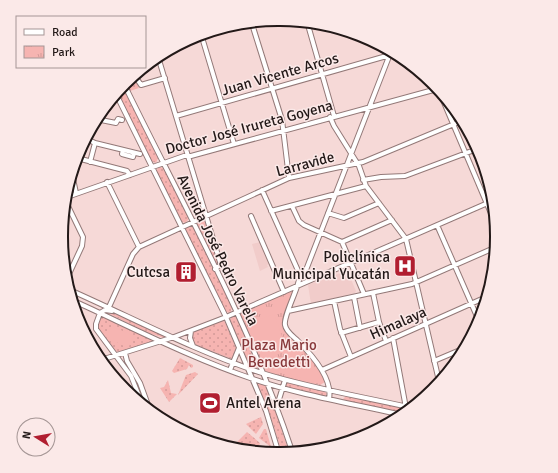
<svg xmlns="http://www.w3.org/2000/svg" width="558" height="473" viewBox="0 0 558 473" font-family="Signika,sans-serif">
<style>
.built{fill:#f1ccca}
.grass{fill:url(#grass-dots)}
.park{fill:url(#park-tufts)}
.pitch{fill:#f6b4b1}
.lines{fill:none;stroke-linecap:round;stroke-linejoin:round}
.minor-casing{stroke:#937978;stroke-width:6}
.minor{stroke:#fff;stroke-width:4}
.labels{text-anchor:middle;stroke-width:3;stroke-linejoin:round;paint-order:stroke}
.street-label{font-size:15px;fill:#231918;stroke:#fbe9e8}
.poi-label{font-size:15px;fill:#231918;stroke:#fbe9e8;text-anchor:end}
.park-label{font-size:15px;fill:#88383a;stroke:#fbe9e8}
.rim{fill:none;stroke:#231918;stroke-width:2}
</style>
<defs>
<pattern id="grass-dots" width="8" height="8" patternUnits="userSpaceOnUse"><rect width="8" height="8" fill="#f6b4b1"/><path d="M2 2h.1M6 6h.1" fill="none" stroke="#d39a98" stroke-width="1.8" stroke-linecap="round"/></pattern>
<pattern id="park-tufts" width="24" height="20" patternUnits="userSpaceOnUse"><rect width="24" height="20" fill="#f6b4b1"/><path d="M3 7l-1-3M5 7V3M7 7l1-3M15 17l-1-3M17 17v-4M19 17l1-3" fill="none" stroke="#d39a98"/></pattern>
</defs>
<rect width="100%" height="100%" fill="#f6d9d7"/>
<path class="built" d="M260,242l9,22 -2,1 1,2 -8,4 -8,-27z
M347,270l9,21 -1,2 -44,11 -3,-19 14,-6h4z"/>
<path class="grass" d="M133,77l6,11 -9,3 -4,-9z
M123,86l35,72 -2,5 -5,-2 -33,-67z
M159,166l4,2 25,49v3l-3,3 -4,-2 -25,-49z
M204,219l14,44 -1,2 -21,-40 2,-4z
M189,226l4,1 39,80 -1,5 -2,1 -4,-2 -39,-80v-3z
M106,312h4l29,11 28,14 -3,1 -18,-6z
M103,316l52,24v1l-38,11 -20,-25 3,-10z
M232,316l5,1 21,52 -9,-3 -19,-46z
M222,320l3,2 11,26 -4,11 -36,-14 -4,-3 1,-10z
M180,358l13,7v2l-2,1 -2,-3 -2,4 -13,4 -2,-2z
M195,372l3,2 -20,21 8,-20z
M168,380l3,13 6,1 -8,8 -9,-14 4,-1z
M287,382l38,10 2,2 -3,3 -39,-10z
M258,383l9,3 22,66 -7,1 -10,-32 -15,-37z
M346,396l55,11 2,3 -3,2 -54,-11 -3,-2z
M261,417l2,7 -7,10 -10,-10z
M264,429h2l5,18 -12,-9z
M247,432l13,11 -2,7 -24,-5z"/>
<path class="park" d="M295,289l-12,36 26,30 11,16 5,11 -5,3 -31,-6 -24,-8 -24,-55v-4z"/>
<path class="pitch" d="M274,314l13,37 -25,9 -13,-37z
M112,326l22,10 -6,12 -22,-11z
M291,358l23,6 -4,16 -23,-7z"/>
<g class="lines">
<g class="minor-casing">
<path id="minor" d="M252,24l30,96 7,58
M308,25l26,91
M201,34l33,110
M159,60l61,202v3l-5,4
M135,76l6,9 24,-7
M124,84c59,121 126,239 168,367
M440,93l53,125
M117,96l109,221 40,94 13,43
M176,116l214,-61
M330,117l4,9 25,40 7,20 40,53 33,142
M101,120l15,3 2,-4 4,1
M87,139l8,4 -5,19
M95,143l45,11
M123,150l-1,4 11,3 1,-4
M77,158l50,13 3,4
M73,179l3,14
M363,180l18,-3 24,-1 72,-27
M107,182l32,65
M262,190l38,85
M70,196l114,-40h7l246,-67
M68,206l15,31 -1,9 -13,28
M292,206l7,15 5,4 38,17
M271,211l95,-25
M328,213l16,5 35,-15
M251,216l33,76
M437,225l42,96
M342,242l22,52
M342,242l50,-22
M139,247l150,-69 74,-16 96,-40
M306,270l3,6 -1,5
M72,291c63,28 125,61 190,82 48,15 97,23 146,34
M373,293l6,29 7,19
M354,297l6,31
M74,301c59,27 117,57 179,78 47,16 96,24 145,35
M334,301l6,28 11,28
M109,307l24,-53 6,-7
M112,311l-7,-1 -5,3 -4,11v5l35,47 10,25
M288,311l124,-27 82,-36
M191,331l-1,7 3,8
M341,333l38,-11
M393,338l13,70
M125,353l2,8 13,22 8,22
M104,359l70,-22 52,-20 264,-115
M434,361l26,-11
M230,370l9,-22
M322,370l162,-72
M329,399c4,-20 -17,-44 -31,-58 -4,-4 -12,-9 -13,-16 -2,-9 14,-37 15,-50l6,-5 84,-216
M277,406l8,-26"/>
</g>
<use href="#minor" class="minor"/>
</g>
<defs>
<g id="hospital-square" transform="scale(1.15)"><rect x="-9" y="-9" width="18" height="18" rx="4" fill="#b11e30" stroke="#fbe9e8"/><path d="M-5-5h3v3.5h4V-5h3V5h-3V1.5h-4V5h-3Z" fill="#fff"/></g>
<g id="building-square" transform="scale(1.15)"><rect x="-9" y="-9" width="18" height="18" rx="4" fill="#b11e30" stroke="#fbe9e8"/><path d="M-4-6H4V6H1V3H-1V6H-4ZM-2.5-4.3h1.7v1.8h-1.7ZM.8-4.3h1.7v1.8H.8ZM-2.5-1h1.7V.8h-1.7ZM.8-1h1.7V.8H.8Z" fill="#fff"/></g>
<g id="stadium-square" transform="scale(1.15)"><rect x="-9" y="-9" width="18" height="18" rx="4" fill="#b11e30" stroke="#fbe9e8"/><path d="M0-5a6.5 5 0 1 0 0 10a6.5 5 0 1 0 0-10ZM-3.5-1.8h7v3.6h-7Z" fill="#fff"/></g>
</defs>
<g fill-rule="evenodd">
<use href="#hospital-square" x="405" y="266"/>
<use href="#building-square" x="186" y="272"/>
<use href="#stadium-square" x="210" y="403"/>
</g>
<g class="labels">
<g class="street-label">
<text transform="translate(280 74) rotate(-16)" y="5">Juan Vicente Arcos</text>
<text transform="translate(249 127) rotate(-15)" y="5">Doctor José Irureta Goyena</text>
<text transform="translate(305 164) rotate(-15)" y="5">Larravide</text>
<text transform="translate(218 250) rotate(64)" y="5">Avenida José Pedro Varela</text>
<text transform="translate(398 323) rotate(-24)" y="5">Himalaya</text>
</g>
<g class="poi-label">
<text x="390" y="262">Policlínica<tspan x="390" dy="17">Municipal Yucatán</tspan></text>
<text x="170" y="277">Cutcsa</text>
<text x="226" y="408" text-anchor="start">Antel Arena</text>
</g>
<g class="park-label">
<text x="279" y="350">Plaza Mario<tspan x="279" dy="17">Benedetti</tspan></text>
</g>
</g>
<path d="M0 0H558V473H0ZM278 26H280A210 210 0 0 1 490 236V237A210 210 0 0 1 280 447H278A210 210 0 0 1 68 237V236A210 210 0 0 1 278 26Z" fill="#fbe9e8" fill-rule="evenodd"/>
<path class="rim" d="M278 26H280A210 210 0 0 1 490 236V237A210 210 0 0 1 280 447H278A210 210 0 0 1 68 237V236A210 210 0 0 1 278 26Z"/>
<rect x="16" y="16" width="130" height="52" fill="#fbe9e8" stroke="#a59695"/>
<rect x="24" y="29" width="20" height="6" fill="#ffffff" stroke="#a59695"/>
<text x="52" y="36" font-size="12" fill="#231918">Road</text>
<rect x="24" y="46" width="20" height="12" fill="url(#park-tufts)" stroke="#a59695"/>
<text x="52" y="56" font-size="12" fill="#231918">Park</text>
<g transform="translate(36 437) rotate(281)"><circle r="19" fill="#fbe9e8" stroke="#a59695"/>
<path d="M0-3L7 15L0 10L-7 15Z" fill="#b11e30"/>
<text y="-6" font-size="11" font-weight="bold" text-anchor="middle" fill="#231918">N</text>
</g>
</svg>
